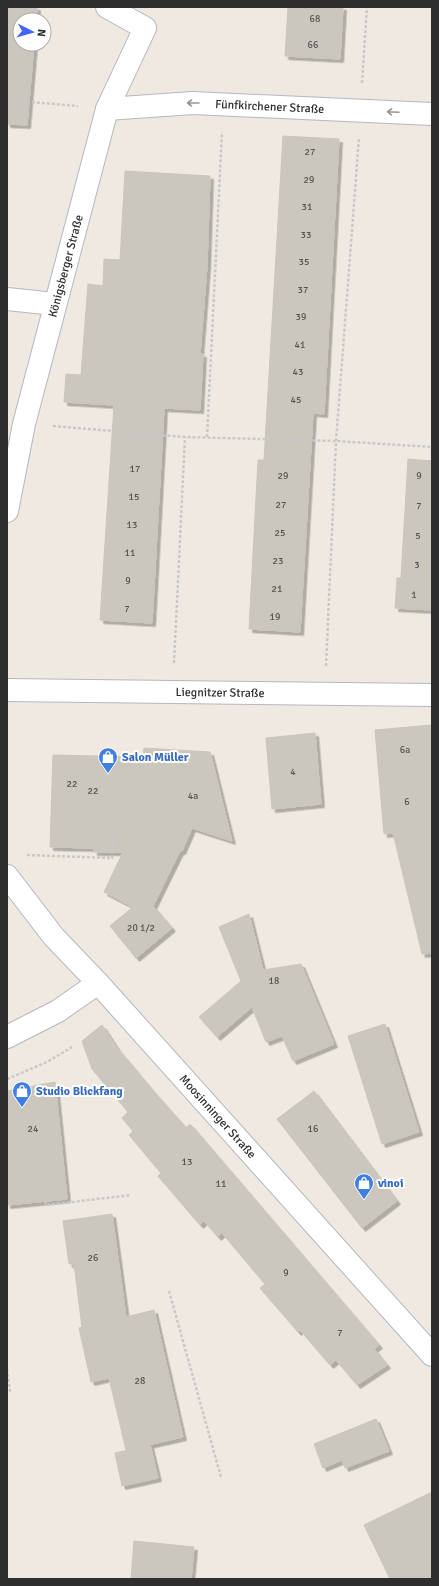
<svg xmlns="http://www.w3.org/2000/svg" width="439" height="1586" viewBox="0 0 439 1586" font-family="Signika,sans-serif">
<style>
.building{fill:#cbc7bf;stroke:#cbc5ba;filter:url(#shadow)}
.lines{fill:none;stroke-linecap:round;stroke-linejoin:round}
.street-casing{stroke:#b4b7c1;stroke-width:24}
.path{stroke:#c9c9c9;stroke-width:2.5;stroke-dasharray:3 2;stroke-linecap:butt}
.street{stroke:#fff;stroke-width:22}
.oneway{stroke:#969696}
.labels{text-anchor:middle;stroke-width:4;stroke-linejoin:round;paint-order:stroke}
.number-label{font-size:10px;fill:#555452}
.street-label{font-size:12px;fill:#2e2e2e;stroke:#fff}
.shop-label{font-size:12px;font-weight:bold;fill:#366cbe;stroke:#fff;text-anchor:start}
</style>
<defs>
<filter id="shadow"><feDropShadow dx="3.5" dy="3.5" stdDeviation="0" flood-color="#0004"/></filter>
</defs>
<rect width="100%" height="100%" fill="#efe9e1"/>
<path class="building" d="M7,7h30l-1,13h-16v24h14l-7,81 -20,-1z
M288,7h55l-3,52 -55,-3z
M283,136l56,3 -15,275 -11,-1 -13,219 -51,-3 9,-169h6z
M125,171l85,5 -3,90 -7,88h3l-3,56 -36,-2 -12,215 -52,-3 14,-215 -50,-3 2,-28 15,1 7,-91 15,2 1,-27 16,1z
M408,459l24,2v149l-37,-2 2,-30h4z
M432,725v228l-10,1 -29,-121 -9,1 -9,-104z
M315,733l6,71 -49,5 -6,-71z
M144,748l66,4 22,89 -40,-13 -10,23h-2l-27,55 19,22 -36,30 -26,-32 23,-19 -29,-15 19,-40h-29v-4l-44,-1 3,-92 90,2z
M249,914l14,56 38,-6 33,80 -41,17 -11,-25 -16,6 -14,-35 -35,30 -18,-20 42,-36 -22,-54z
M385,1024l34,108 -37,12 -34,-108z
M102,1025l15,23 36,43 33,37 4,-4 189,221 -5,4 13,16 -30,20 -21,-25 -6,5 -30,-35 -2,2 -38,-44 5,-4 -43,-51 -4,4 -14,-16 -4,4 -42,-49 3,-3 -32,-38 4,-4 -11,-13 6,-6 -36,-43 -10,-28z
M55,1082l12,117 -60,6v-114z
M314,1091l83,110 -35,27 -85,-109z
M112,1214l14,103 28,-7 29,127 -57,13 -17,-72 -18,4 -12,-54 3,-1 -8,-63h-5l-6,-43z
M376,1419l13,32 -44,17 -3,-8 -19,8 -9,-24z
M150,1445l8,33 -36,8 -7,-33z
M432,1492v87h-42l-26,-54z
M134,1541l60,6 -3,32h-60z"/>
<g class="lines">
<g class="street-casing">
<g id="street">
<path id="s1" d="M107,109l86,-6 239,11"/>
<path d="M7,299l48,5"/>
<path id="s2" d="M7,511l17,-87 83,-315 38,-81 -38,-21"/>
<path id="s3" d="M7,690l425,5"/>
<path id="s4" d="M7,876l47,61 44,46 334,372"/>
<path d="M7,1037l51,-26 40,-28"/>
</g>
</g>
<path class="path" d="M362,83l5,-76
M7,100l71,6
M53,426l132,11 151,4 96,6
M207,437l15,-305
M174,663l11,-226
M326,666l10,-225 23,-303
M27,855l85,3 1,-23 -5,-1
M7,1079l40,-17 25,-15
M45,1201l1,4 85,-10
M169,1291l52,186
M7,1369l3,22 -3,1"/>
<use href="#street" class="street"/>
</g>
<defs><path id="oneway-shaft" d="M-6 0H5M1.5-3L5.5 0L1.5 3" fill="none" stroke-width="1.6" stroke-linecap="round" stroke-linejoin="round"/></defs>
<g class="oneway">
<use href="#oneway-shaft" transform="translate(193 103) rotate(180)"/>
<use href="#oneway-shaft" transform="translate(393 112) rotate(-177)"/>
</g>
<defs>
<g id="shop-pin" transform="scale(1)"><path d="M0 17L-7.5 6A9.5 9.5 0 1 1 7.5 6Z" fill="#3f7fe0" stroke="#fff"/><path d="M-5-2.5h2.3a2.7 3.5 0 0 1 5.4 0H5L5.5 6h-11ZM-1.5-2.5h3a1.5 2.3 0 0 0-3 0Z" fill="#fff"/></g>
</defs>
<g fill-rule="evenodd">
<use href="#shop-pin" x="108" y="757"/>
<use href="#shop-pin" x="22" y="1091"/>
<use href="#shop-pin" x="364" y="1183"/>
</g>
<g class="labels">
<g class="number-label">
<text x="315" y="22">68</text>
<text x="313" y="48">66</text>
<text x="310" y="155">27</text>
<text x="309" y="183">29</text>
<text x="307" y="210">31</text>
<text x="306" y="238">33</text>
<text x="304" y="265">35</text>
<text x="303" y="293">37</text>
<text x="301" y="320">39</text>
<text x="300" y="348">41</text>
<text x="298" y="375">43</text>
<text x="296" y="403">45</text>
<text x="135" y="472">17</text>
<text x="283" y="479">29</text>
<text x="419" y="479">9</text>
<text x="134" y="500">15</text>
<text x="281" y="508">27</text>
<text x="419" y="509">7</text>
<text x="132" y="528">13</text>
<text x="280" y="536">25</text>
<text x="418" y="539">5</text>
<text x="130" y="556">11</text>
<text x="278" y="564">23</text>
<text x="417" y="568">3</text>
<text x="128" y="584">9</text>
<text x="277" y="592">21</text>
<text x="414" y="598">1</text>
<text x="127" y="612">7</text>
<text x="275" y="620">19</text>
<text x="405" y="753">6a</text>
<text x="293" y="775">4</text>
<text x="72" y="787">22</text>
<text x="93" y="794">22</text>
<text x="193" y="799">4a</text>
<text x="407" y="805">6</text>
<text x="141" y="931">20 1/2</text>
<text x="274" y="984">18</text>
<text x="33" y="1132">24</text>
<text x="313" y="1132">16</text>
<text x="187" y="1165">13</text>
<text x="221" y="1187">11</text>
<text x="93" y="1261">26</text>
<text x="286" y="1276">9</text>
<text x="340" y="1336">7</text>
<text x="140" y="1384">28</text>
</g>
<g class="street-label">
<text dy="4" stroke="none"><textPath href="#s1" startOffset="163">Fünfkirchener Straße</textPath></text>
<text dy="4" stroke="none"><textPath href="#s2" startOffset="252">Königsberger Straße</textPath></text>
<text dy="4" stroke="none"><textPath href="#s3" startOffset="213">Liegnitzer Straße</textPath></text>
<text dy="4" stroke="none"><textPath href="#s4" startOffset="320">Moosinninger Straße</textPath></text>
</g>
<g class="shop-label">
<text x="122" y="761">Salon Müller</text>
<text x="36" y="1095">Studio Blickfang</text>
<text x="378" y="1187">vinoi</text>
</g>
</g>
<rect width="439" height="1586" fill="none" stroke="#2e2e2e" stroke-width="16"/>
<g transform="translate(32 32) rotate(96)"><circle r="19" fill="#ffffff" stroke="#ababab"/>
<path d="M0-3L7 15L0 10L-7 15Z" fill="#4264fb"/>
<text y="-6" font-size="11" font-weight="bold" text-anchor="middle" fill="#2e2e2e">N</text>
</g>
</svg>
